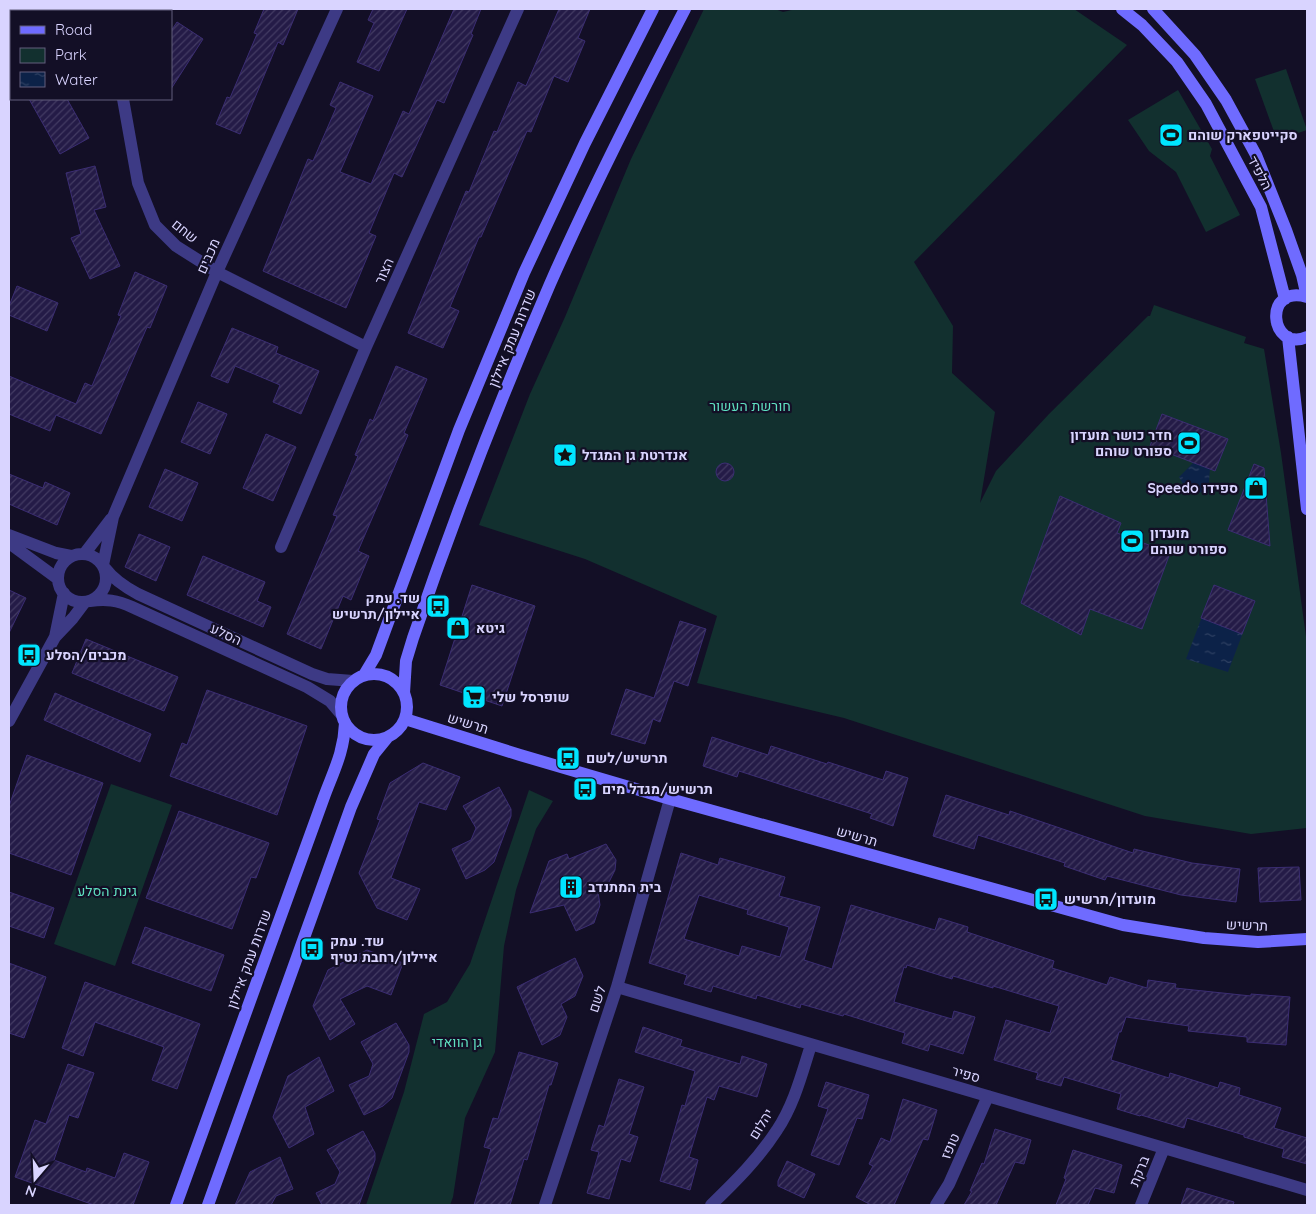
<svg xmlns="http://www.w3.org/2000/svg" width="1316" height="1214" viewBox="0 0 1316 1214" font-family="Quicksand,Heebo,sans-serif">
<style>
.green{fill:#12302f}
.water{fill:url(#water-ripples)}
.building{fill:url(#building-hatch);stroke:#3b2d73;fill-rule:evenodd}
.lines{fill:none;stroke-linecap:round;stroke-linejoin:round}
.street{stroke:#3d3a85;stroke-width:12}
.secondary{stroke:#6f6bff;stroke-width:12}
.labels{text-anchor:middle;stroke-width:4.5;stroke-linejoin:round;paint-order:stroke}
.poi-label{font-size:14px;font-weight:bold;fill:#d9d4ff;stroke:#130f26;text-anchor:start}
.street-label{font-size:14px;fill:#d9d4ff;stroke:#130f26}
.park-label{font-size:14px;fill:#5fe0c0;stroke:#130f26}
</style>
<defs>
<pattern id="water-ripples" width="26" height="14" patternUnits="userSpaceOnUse" patternTransform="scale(1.25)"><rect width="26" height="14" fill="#0c2248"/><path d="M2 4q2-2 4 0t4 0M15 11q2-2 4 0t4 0" fill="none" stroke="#2f4163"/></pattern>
<pattern id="building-hatch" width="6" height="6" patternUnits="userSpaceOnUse" patternTransform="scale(1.25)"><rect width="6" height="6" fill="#241b47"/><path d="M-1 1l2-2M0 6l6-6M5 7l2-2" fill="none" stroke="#433b63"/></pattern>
</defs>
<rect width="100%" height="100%" fill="#130f26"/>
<path class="green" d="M704,9h71l8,3 13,-3h278l53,36 -213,217 39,64 -1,47 43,39 -15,91 16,-32 53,-57 99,-98h2l4,-11 92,32 -2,6 20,6 17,104 26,191v184l-56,6 -106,-18 -301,-98 -147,-35 20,-67 -132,-57 -106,-34 51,-131 35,-77 66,-158z
M1286,69l21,61 -30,10 -22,-61z
M1178,90l34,59 -2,7 30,59 -34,17 -30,-60 -27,-21 -21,-31z
M111,784l61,21 -57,161 -61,-22z
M529,790l24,11 -17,28 -20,61 -12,56 -9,106 -30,66 -12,79 -3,8h-84l38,-113 20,-78 23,-12 23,-38z"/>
<path class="water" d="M1193,463l17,6 -2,23 -20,1 -9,-16z
M1214,585l41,16 -27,71 -42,-13z"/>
<path class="building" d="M264,9h34l-15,36 -5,-3 -38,92 -24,-10 11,-27 3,1 27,-64 -3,-1z
M373,9h34l-28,62 -22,-9 17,-39 -6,-3z
M454,9h27l-10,25 2,1 -29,68 -7,-3 -35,77 -8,-4 -25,60 7,3 -30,72 -83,-37 45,-112 5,2 23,-53 -6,-3 10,-23 33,14 -33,76 31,12 32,-73 6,3z
M559,9h31l-12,29 7,3 -17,41 -14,-6 -23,56 -4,-1 -46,106h-2l-29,70 9,4 -16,37 -35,-15 58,-142 3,1 25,-61 3,1 21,-50 8,4z
M177,22l26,17 -32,50v-58z
M29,99h38l22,39 -29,16z
M95,166l11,41 -12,3 26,56 -30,13 -19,-41 10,-4 -15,-61z
M135,272l32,14 -17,42 -3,-1 -46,107 -45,-19 -6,16 -41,-17v-38l67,28 9,-21 7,3 29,-70 -3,-1z
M17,286l41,17 -11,28 -38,-16v-9z
M232,328l46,19 -2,6 43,18 -18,43 -28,-12 7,-17 -45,-19 -7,17 -17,-7z
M396,366l31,13 -23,54 4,2 -50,116 11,5 -18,44 -8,-4 -22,53 -34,-15 50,-118 -4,-1 25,-59 -3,-1 15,-36 3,2z
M198,402l29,12 -17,40 -29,-12z
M1162,414l66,25 -13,32 -65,-25z
M266,434l30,13 -23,54 -30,-13z
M716 472a9 9 0 1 1 18 0a9 9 0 1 1-18 0Z
M1254,464l10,4 6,78 -42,-16z
M165,469l33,14 -16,38 -33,-14z
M9,474l34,14 2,-6 25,11 -13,32 -48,-21z
M1060,496l61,27 -4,10 53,20 -28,76 -52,-20 -9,26 -60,-32z
M139,534l31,13 -14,34 -31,-14z
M203,556l62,26 -8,19 14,6 -8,20 -76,-32z
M472,585l63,21 -33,100 -62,-21z
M1214,585l41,16 -13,33 -41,-16z
M9,590l17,8 -17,35z
M680,621l26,8 -18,57 -14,-5 -14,41 -7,-3 -8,25 -34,-10 15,-45 28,9z
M86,639l92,38 -14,34 -92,-38z
M207,690l100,36 -30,89 -107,-39 12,-33 5,2z
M55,693l96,41 -11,28 -96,-42z
M712,737l56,18 3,-9 56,18 1,-2 55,18 3,-9 22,7 -15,48 -23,-8 2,-4 -71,-23 -62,-20 -2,6 -34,-11z
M27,755l76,28 -32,92 -62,-22v-47z
M423,763l37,14 -14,33 -27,-8 -28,76 29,11 -13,31 -30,-12 -18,-35 21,-53 -3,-1 13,-36z
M499,787l12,22v7l-17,46 -9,8 -19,9 -14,-30 19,-9 5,-12 -13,-22z
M946,795l63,20 1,-4 123,42 1,-4 58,14 48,6 -4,33 -55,-7 -74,-19 -2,4 -41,-14 1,-3 -87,-28 -4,14 -41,-13z
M179,811l90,32 -13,35 -5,-1 -19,52 -86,-31z
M606,844l10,16 -1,10 -6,12 -11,10 2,13 -6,18 -18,8 -12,-26 -34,8 19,-52 18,-7 2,5z
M681,853l37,12 2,-7 65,19 -6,19 41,11 -16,53 28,9 19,-64 84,25 4,-12 29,9 -1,5 87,29 -2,7 55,17 3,-8 37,11 1,-8 28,4 -1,4 76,8v-2l39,3 -4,48 -39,-3v-5l-59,-6 1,-5 -63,-9 -5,15h-2l-8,28 58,18 1,-5 48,15 2,-6 20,6 -1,7 42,13 -7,20 33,10v26l-25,-7 2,-8 -40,-12v-2l-57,-17 -3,10 -43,-13 -1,1 -23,-7 4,-15 -57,-17 -3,9 -25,-7 2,-6 -44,-13 12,-40 44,13 9,-27 -66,-20v2l-40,-12 -1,3 -45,-14 -1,3 -2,-1 -10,35 58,17 2,-8 21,6 -12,37 -33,-10 -2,7 -26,-8 3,-10 -61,-19 -1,2 -42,-12 -1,4 -43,-13 -1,4 -43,-13 -2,6 -27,-8 3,-9 -38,-12zM699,895l49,15 -1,4 42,13 -9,30 -38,-11 -3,10 -55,-17z
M1299,867l2,33 -41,2 -2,-34z
M9,892l45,16 -10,30 -35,-12z
M145,927l79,28 -13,36 -79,-28z
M367,950l36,13 -12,32 -24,-9 -27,13 15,25 -25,16 -17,-34 15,-36z
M575,958l8,18 -8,20 -14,8 6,13 -7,18 -18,10 -25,-58z
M9,963l37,14 -22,61 -15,-5z
M85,982l115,42 -23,65 -25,-9 12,-33 -27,-10 -42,-15 -12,34 -21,-8z
M396,1023l13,22v7l-17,46 -9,8 -19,9 -15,-30 20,-9 4,-12 -12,-22z
M643,1027l39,13 -2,6 60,18 2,-8 25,8 -10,33 -38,-11 -5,14 -7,-3 -18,60 9,3 -8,30 -30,-9 22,-76 3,1 10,-35 -60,-19z
M519,1052l39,11 -7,22h-2l-22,75 -3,-1 -14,46h-36l17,-56 -7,-2 9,-29 5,1z
M319,1057l15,34 -29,16 9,27 -25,14 -16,-31 15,-41z
M68,1064l26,9 -16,45 -9,-3 -15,45 32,12 1,-4 28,10 9,-25 25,9 -16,43h-39l-79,-28 20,-57 11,4z
M619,1079l25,8 -15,47 9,3 -8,25 -9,-3 -12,40 -22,-6 12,-41 -8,-2 8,-25 5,2z
M826,1082l43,13 -7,24 -5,-1 -18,47 -28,-10 17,-46 -10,-3z
M903,1099l34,11 -9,30 -5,-1 -29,66h-23l-15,-8 17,-31 -4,-2 12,-26 9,4z
M995,1129l36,11 -7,24 -9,-2 -19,43h-32l8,-14h-2l12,-28 2,1z
M363,1131l12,22v7l-16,45h-37l-6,-12 19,-9 5,-12 -13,-22z
M1073,1150l49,15 -8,28 -19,-5 -7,17h-32l10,-26 -2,-1z
M280,1157l13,32 -17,7 -5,9h-36l15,-33z
M787,1161l28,13 -11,24 -26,-12v-5z
M1187,1188l47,14 -1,3h-52z"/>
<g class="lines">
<path class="street" d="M61,9l4,2
M123,99l15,84 17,42 21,21 41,26 149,75
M9,535l47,18 15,3
M9,543l49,36
M281,547l85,-200 152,-338
M85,553l26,-34
M58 578a24 24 0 1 1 48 0a24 24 0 1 1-48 0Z
M103,565l10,-48 104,-245 120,-263
M105,568c9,12 20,19 33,26l174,80 15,5 26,2
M90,601c16,-2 27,-1 42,6l175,80 23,14 11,13
M55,637l9,-44
M9,721l46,-84 18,-19 12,-16
M617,987l690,203
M545,1205l72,-218 53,-188
M711,1205c24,-23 48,-47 66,-75 17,-25 25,-57 34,-85
M936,1205l13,-21 39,-88
M1141,1205l23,-57"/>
<path class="secondary" d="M1122,9l20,16 35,37 29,42 55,103 24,92
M1153,9l42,46 31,45 30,55 30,75 16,45 5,22
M1307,297c-45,-13 -37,56 0,40
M1288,337l19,172
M341 707a33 33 0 1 1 66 0a33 33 0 1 1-66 0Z
M364,675l12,-20 83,-225 65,-157 61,-130 68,-134
M404,693l2,-32 7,-23c41,-120 87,-238 137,-354 41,-93 88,-185 135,-275
M405,719l115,36 150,44 453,126 81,13 54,4 49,-3
M176,1205l148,-408c10,-27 20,-45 21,-74
M208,1205l143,-398 23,-53 13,-16"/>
</g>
<defs>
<g id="stadium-square" transform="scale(1.25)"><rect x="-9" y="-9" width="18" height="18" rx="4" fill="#00e5ff" stroke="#130f26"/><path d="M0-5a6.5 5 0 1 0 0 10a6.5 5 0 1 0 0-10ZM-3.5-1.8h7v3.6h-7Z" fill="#111"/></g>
<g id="sight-square" transform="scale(1.25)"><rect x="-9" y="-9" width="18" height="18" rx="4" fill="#00e5ff" stroke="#130f26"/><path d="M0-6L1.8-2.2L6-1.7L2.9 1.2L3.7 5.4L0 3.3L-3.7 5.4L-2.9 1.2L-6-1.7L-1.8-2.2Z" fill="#111"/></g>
<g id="shop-square" transform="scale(1.25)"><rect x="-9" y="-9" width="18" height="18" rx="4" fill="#00e5ff" stroke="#130f26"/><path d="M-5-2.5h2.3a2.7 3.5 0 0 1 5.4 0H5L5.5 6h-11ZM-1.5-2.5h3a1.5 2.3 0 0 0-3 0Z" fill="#111"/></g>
<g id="bus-square" transform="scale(1.25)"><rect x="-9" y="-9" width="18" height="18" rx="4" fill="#00e5ff" stroke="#130f26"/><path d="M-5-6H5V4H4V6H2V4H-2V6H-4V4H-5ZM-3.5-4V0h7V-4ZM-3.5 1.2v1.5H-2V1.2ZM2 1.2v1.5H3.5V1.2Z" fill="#111"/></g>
<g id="supermarket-square" transform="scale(1.25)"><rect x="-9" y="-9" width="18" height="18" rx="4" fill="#00e5ff" stroke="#130f26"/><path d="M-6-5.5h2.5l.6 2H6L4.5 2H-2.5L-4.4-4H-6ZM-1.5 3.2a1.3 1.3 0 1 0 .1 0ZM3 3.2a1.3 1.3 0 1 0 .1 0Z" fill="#111"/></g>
<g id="building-square" transform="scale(1.25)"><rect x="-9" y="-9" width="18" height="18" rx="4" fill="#00e5ff" stroke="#130f26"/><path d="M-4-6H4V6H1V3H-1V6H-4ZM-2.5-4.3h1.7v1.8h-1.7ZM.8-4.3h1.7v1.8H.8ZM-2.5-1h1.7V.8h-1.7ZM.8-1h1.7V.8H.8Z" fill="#111"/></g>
</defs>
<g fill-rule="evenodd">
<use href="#stadium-square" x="1171" y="135"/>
<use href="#stadium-square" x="1189" y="443"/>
<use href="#sight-square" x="565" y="455"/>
<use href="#shop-square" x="1256" y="488"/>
<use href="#stadium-square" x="1132" y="541"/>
<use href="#bus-square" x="438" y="606"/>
<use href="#shop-square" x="458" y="628"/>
<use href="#bus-square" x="29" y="655"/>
<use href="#supermarket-square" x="474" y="697"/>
<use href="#bus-square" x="568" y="758"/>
<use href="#bus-square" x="585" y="789"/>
<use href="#building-square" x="571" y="887"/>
<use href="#bus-square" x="1046" y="899"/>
<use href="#bus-square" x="312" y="949"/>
</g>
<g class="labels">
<g class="poi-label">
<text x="1188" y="140">סקייטפארק שוהם</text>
<text x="1172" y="440" text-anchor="end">חדר כושר מועדון<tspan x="1172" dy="16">ספורט שוהם</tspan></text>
<text x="582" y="460">אנדרטת גן המגדל</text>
<text x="1238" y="493" text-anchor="end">Speedo ספידו</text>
<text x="1150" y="538">מועדון<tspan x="1150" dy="16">ספורט שוהם</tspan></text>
<text x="420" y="603" text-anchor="end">שד. עמק<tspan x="420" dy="16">איילון/תרשיש</tspan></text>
<text x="476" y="633">גיטא</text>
<text x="46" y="660">מכבים/הסלע</text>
<text x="492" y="702">שופרסל שלי</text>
<text x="586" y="763">תרשיש/לשם</text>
<text x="602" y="794">תרשיש/מגדל מים</text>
<text x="588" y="892">בית המתנדב</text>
<text x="1064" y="904">מועדון/תרשיש</text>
<text x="330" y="946">שד. עמק<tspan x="330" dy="16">איילון/רחבת נטיף</tspan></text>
</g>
<g class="street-label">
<text transform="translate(1260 173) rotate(62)" y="5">הלפיד</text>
<text transform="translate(185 231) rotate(39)" y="5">שחם</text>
<text transform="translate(208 256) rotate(-66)" y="5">מכבים</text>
<text transform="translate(384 271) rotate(-66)" y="5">הצור</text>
<text transform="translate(512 338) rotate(-68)" y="5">שדרות עמק איילון</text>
<text transform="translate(226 634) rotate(25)" y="5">הסלע</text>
<text transform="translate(468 723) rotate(17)" y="5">תרשיש</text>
<text transform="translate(857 836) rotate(16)" y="5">תרשיש</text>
<text transform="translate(1247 925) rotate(2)" y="5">תרשיש</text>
<text transform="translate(249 959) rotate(-70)" y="5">שדרות עמק איילון</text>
<text transform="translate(597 999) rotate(-72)" y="5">לשם</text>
<text transform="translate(966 1074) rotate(16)" y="5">ספיר</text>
<text transform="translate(761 1124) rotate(-58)" y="5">יהלום</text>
<text transform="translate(950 1146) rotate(-66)" y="5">טופז</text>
<text transform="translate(1139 1171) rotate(-68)" y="5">ברקת</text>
</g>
<g class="park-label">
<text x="750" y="411">חורשת העשור</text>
<text x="107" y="896">גינת הסלע</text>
<text x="457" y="1047">גן הוואדי</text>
</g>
</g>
<rect width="1316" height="1214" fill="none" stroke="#d9d4ff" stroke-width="20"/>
<rect x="10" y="10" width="162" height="90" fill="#130f26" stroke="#625e7d"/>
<rect x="20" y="26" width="25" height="8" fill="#6f6bff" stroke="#625e7d"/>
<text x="55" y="35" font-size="15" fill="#d9d4ff">Road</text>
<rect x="20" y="48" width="25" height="15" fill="#12302f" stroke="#625e7d"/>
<text x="55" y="60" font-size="15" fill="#d9d4ff">Park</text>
<rect x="20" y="72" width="25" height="15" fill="url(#water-ripples)" stroke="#625e7d"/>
<text x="55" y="85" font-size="15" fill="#d9d4ff">Water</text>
<g transform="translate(35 1179) rotate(199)" stroke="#130f26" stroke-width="4" paint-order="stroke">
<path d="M0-4L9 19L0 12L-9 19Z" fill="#d9d4ff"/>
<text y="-8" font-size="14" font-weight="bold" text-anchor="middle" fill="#d9d4ff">N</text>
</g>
</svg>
